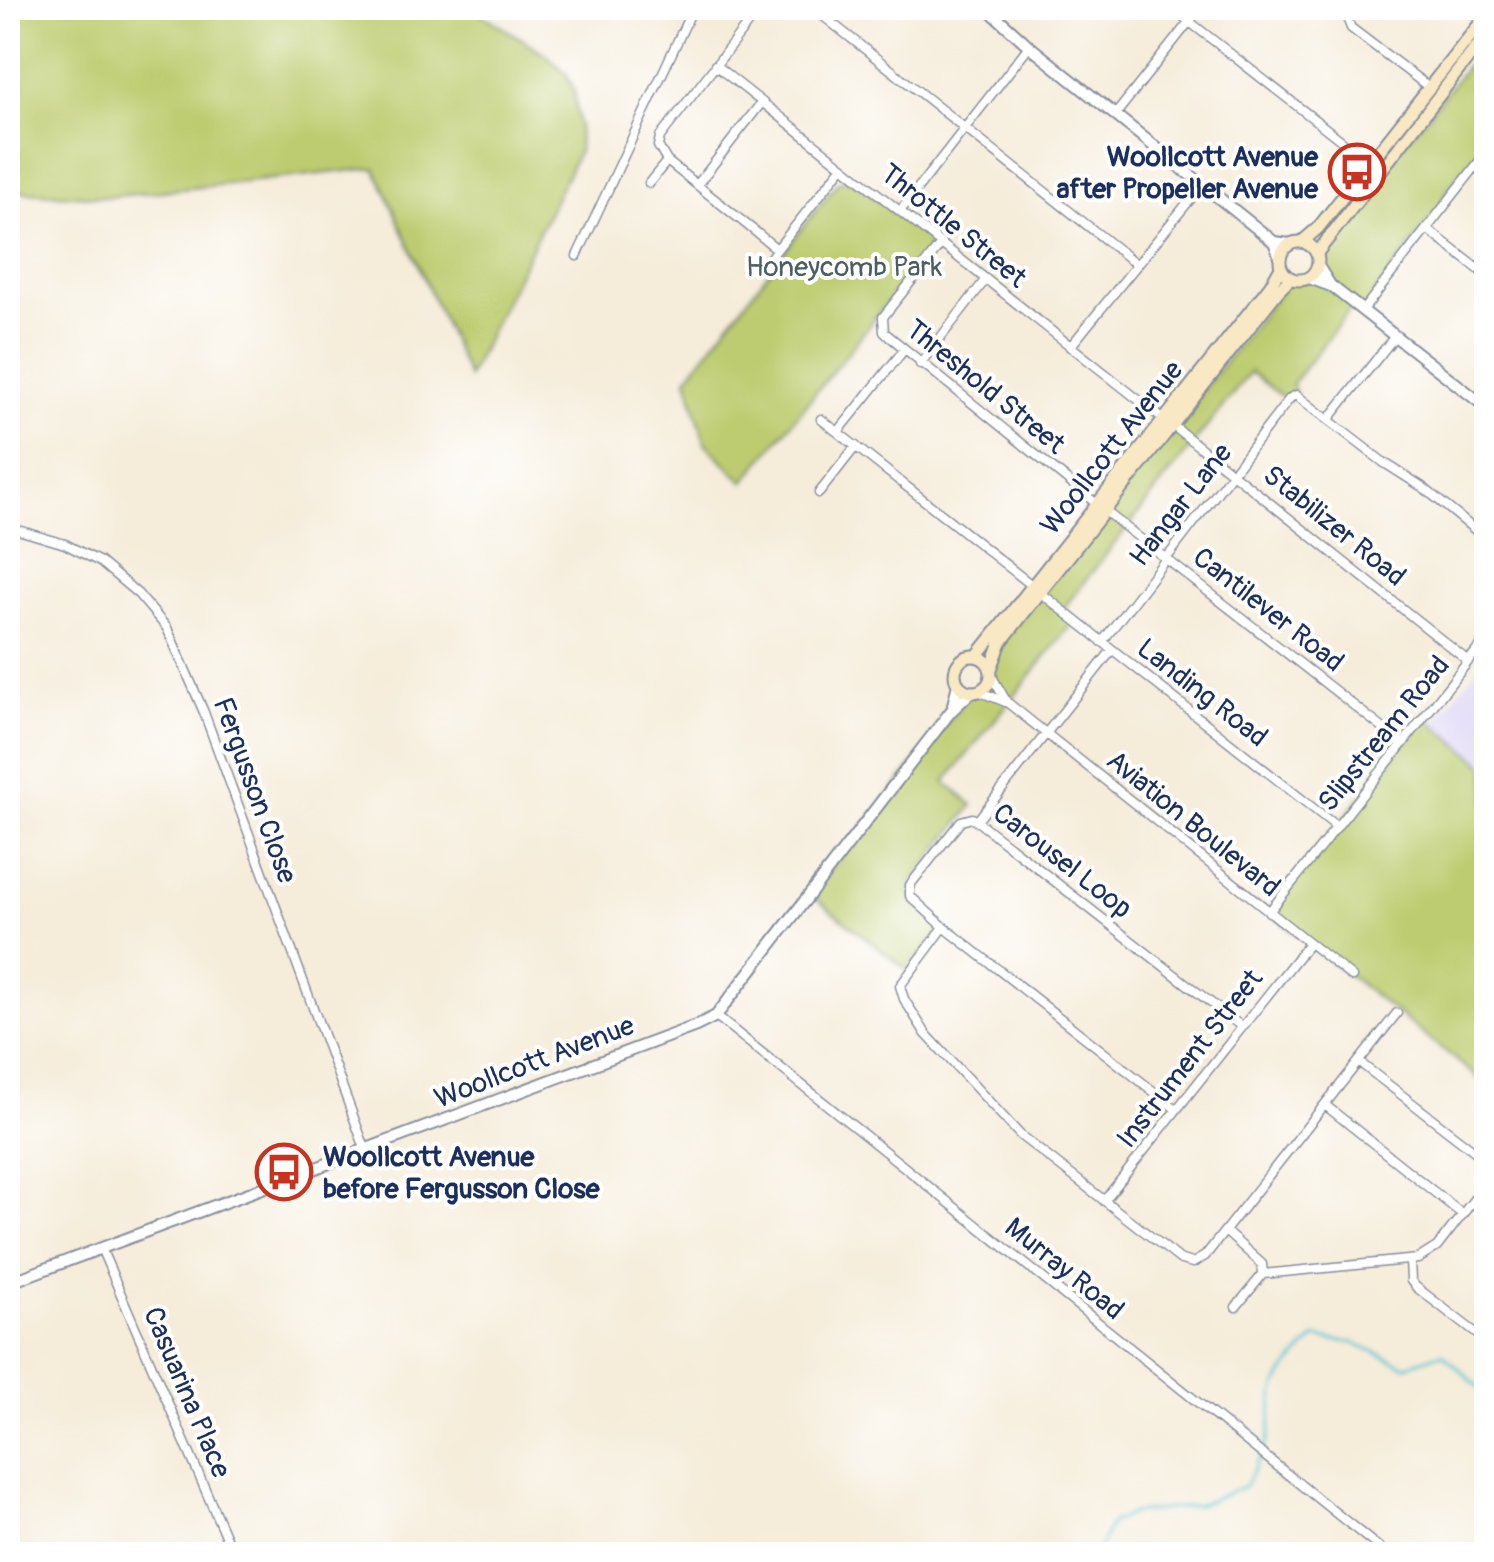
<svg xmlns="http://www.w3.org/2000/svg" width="1494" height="1562" viewBox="0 0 1494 1562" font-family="Pangolin,sans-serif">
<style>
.built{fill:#ded5f5}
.green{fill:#bdcc6f;stroke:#6c7e66;stroke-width:2.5}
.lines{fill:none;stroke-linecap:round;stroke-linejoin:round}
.stream{stroke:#5ac5d5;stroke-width:2.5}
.minor-casing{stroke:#888e9c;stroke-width:11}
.tertiary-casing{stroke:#888e9c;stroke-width:14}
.secondary-casing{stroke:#888e9c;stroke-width:15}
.minor{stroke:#fff;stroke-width:8}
.tertiary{stroke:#fff;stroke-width:10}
.secondary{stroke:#f8e8c3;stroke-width:11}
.labels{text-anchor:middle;stroke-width:8;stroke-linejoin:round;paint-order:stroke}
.poi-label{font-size:28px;font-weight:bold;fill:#1b2f5e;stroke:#fff;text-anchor:end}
.street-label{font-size:28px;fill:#1b2f5e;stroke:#fff}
.park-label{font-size:28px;fill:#4c5e63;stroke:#fff}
</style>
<rect width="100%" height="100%" fill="#fff"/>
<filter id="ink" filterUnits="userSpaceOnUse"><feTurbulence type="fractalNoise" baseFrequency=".01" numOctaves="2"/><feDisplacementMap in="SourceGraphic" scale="20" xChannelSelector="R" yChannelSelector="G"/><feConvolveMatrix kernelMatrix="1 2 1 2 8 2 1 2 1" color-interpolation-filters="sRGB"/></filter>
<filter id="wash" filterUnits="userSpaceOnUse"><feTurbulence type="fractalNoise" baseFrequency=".0048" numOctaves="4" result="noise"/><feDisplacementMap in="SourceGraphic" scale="40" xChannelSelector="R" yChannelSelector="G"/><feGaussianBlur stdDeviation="2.25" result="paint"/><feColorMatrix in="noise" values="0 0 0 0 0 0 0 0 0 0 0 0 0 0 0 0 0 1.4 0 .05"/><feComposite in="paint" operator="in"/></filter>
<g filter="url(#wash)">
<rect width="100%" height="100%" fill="#f5ecd9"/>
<path class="built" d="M1486,658v112l-56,-43z"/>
<path class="green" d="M8,8h464l72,45 22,20 8,17 5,38 -1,24 -110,225 -93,-209 -267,29 -100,-6z
M1486,42v102l-42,50v6l-81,110 -9,-5 -62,79 4,11 -8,6 -38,-29 -187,237 12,11 -130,162 28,23 -63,80 -1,5 35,37 -37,43 -97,-76 161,-202 16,-6 13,-41 291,-367 19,-1 8,-11 -1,-13z
M843,180l13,3 71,55 1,14 -184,230 -39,-39 -18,-65 150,-195z
M1425,717l61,49v318l-217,-172z"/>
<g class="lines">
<path class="stream" d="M1264,1450c9,-19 5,-34 10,-54 5,-23 26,-43 42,-58l39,5 50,23 37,-13 44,41
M1097,1554l14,-31 22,-10 63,-7 49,-20 15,-29"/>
</g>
</g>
<g filter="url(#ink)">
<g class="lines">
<g class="minor-casing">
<path id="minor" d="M760,8l-100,129 -2,9 9,15 110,88
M813,8l323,256
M1172,8l198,155
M1346,8l-1,5 6,15 79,60
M1467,8l16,13
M715,65l449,355
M1115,115l85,-107
M649,183l18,-22
M697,185l65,-83
M901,210l128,-164
M1427,229l59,46
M941,244l-58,73 1,15 214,173
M577,256l116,-248
M762,268l81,-102
M1363,310l123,-157
M1070,347l132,-162
M920,364l66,-85
M821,419l213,168
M1329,419l66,-83
M1172,425l296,236
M838,432l65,-81
M819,493l37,-47
M1105,511l298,233
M8,527l57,17 35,18 38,32 29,34 36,82 163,441
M1041,593l296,234
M1102,642l188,-244 6,-3 87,67 41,26 62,51
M991,675l14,24
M978,691l30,12 344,274
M977,821l135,-171
M1269,912l217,-273
M944,927l-44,59 4,13 22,35 95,102 160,124 12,3 12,-7 192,-243
M716,1016l671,538
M1359,1062l127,98
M1325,1105l137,109
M1176,1109l-232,-182 -34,-31v-11l51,-64 11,-3 5,3 265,206
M1104,1201l205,-258
M1225,1231l37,33 1,10 -27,33
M101,1248l132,306
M1410,1260l1,21 5,6 70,54
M1263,1274l155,-15 19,-12 49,-63"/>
</g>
<g class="tertiary-casing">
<path id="tertiary" d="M987,8l42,38 245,196 6,15
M1274,242l16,2
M1318,266l12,19
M1309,278l22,8 155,121
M953,705l5,-21
M8,1283l688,-257 20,-10 235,-305 20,-19"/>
</g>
<g class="secondary-casing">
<path id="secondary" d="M1280 261a19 19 0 1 1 38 0a19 19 0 1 1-38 0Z
M1302,242l16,-14 168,-212
M1317,253l169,-218
M955 674a18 18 0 1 1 36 0a18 18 0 1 1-36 0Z
M977,656l293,-370 11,-19
M991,669l10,-27 277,-351 13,-13"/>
</g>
<use href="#minor" class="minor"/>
<use href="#tertiary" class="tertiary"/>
<use href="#secondary" class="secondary"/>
</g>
</g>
<defs>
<g id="bus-ring" transform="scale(2.875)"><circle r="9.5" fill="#fff" stroke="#c8321e" stroke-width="1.5"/><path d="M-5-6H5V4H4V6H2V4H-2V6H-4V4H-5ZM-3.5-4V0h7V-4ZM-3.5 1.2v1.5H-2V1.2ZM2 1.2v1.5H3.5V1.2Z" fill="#c8321e"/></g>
</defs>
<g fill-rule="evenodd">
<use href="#bus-ring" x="1357" y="172"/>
<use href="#bus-ring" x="284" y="1172"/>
</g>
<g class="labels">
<g class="poi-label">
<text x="1318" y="166">Woollcott Avenue<tspan x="1318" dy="32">after Propeller Avenue</tspan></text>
<text x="323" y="1166" text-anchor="start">Woollcott Avenue<tspan x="323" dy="32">before Fergusson Close</tspan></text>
</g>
<g class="street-label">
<text transform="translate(954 225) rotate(39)" y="10">Throttle Street</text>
<text transform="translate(986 386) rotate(39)" y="10">Threshold Street</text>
<text transform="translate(1111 447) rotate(-52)" y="10">Woollcott Avenue</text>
<text transform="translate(1180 504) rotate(-52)" y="10">Hangar Lane</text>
<text transform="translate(1335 525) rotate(39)" y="10">Stabilizer Road</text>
<text transform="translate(1269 609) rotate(38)" y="10">Cantilever Road</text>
<text transform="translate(1203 692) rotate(38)" y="10">Landing Road</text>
<text transform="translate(1383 733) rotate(-51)" y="10">Slipstream Road</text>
<text transform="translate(256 790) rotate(70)" y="10">Fergusson Close</text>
<text transform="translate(1194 823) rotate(39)" y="10">Aviation Boulevard</text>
<text transform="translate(1063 860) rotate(38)" y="10">Carousel Loop</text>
<text transform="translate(1189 1058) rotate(-52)" y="10">Instrument Street</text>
<text transform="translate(534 1061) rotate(-21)" y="10">Woollcott Avenue</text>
<text transform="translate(1065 1268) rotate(39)" y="10">Murray Road</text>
<text transform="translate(188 1392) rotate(67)" y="10">Casuarina Place</text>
</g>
<g class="park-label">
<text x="844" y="276">Honeycomb Park</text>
</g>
</g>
<rect width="1494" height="1562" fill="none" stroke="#fff" stroke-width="40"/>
</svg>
